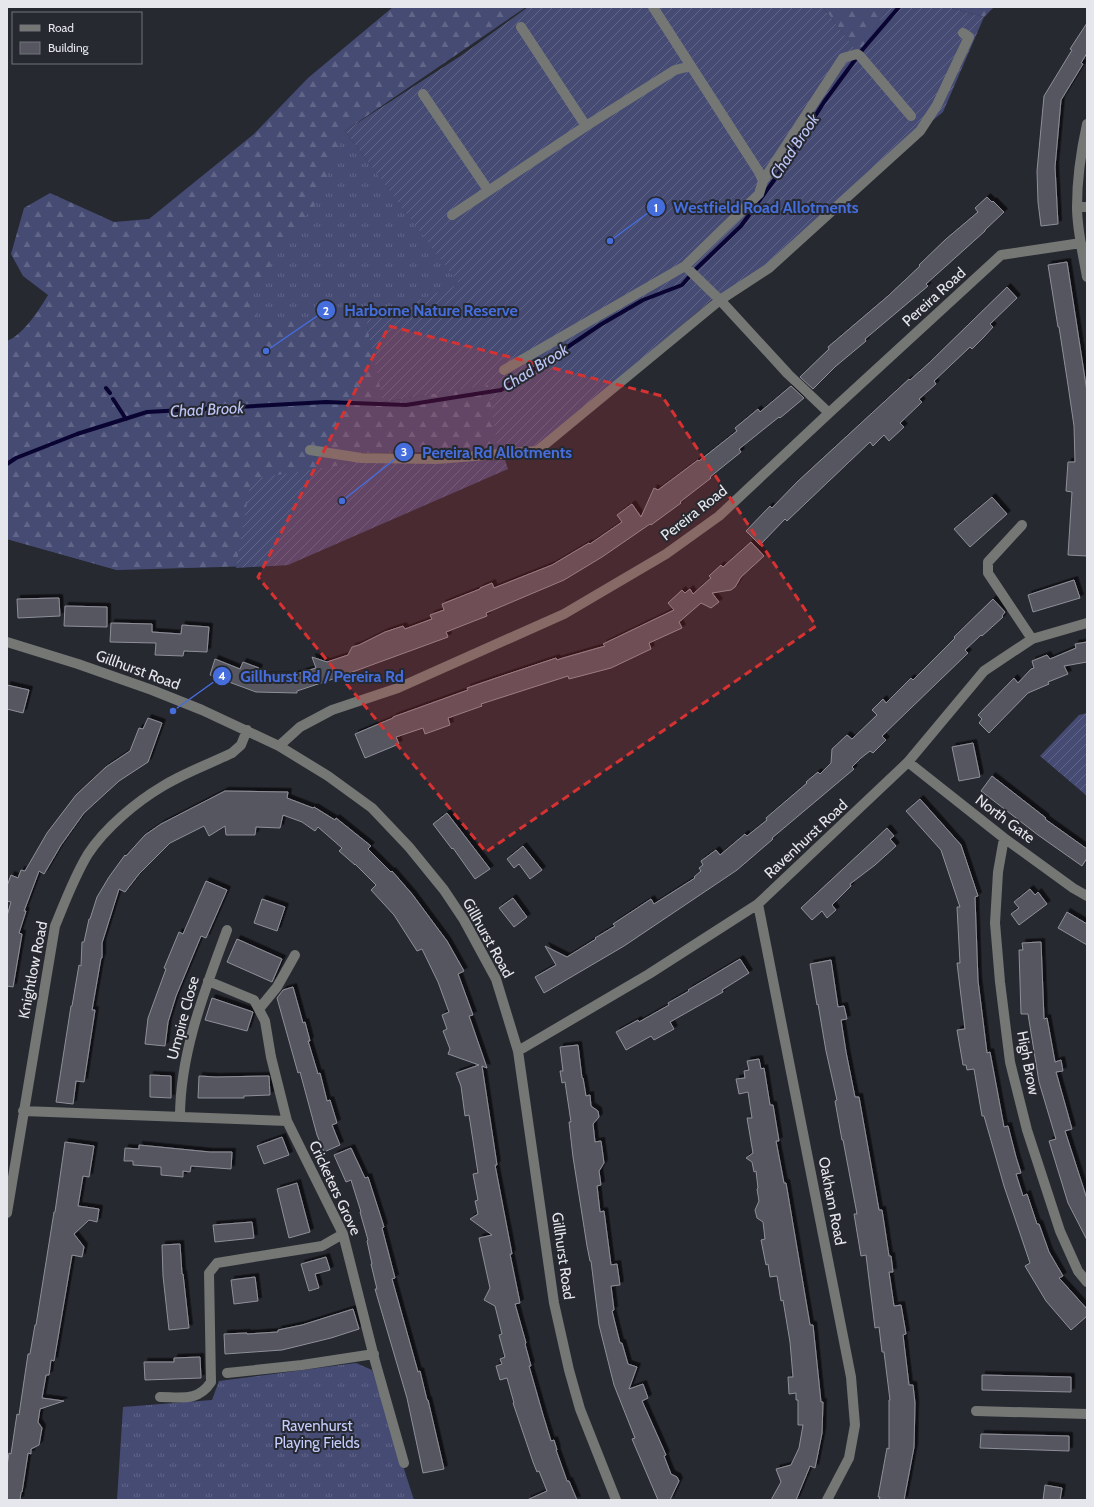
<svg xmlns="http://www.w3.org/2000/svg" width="1094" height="1507" viewBox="0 0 1094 1507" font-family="Cabin,sans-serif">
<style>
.grass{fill:url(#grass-tufts)}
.forest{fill:url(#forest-firs)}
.garden{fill:url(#garden-furrows)}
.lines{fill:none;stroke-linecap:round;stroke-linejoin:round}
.stream{stroke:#090431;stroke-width:4}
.building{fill:#55565f;stroke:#8e8f99;filter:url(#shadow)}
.minor{stroke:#747774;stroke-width:10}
.marked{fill:#d73232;fill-opacity:0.2;stroke:#d73232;stroke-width:3;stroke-dasharray:8 5;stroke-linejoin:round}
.labels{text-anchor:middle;stroke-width:4;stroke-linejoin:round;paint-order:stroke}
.street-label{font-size:15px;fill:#e6e7ec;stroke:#272931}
.park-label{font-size:15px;fill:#c5cdfe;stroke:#272931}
.water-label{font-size:16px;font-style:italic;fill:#bdc4f6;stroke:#272931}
.leader{fill:none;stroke:#456ddc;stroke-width:1.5}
.callout-dot{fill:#456ddc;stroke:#272931;stroke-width:1.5}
.mark-label{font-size:12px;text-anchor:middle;font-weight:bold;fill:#fff}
.callout-label{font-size:16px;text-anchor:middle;font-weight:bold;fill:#456ddc;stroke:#272931;stroke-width:4;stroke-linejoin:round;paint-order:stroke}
</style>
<defs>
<pattern id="grass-tufts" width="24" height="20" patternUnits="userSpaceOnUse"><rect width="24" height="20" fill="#464b74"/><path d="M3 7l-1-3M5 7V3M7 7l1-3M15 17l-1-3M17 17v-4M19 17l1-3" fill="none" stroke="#616588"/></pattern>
<pattern id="forest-firs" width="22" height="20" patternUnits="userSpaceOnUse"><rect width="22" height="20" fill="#464b74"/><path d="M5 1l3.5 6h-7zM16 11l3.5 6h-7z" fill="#616588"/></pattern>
<pattern id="garden-furrows" width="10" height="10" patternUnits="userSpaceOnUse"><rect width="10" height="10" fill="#464b74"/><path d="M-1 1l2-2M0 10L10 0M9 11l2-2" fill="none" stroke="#616588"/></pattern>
<filter id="shadow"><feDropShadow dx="3.5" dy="-3.5" stdDeviation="0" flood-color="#0009"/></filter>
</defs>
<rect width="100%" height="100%" fill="#272931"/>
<path class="grass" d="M345,131l115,153 -94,38 17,79 115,50 -136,2 -1,9 -244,108 -110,-31v-22z
M356,1363l16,7 42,130h-297l6,-93 89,-7 7,-19z"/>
<path class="forest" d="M393,7h133l-181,124 -31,75 -29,34 -16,29 -19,24 8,30c36,-3 72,-3 108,-2l18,81 104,-18 227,-87 -217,154 -136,2 -1,9 -73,103 -171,5 -110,-31v-198c17,-7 32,-31 41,-46l-25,-19 -12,-22 13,-46 26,-15 64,29 35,-3 105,-85 54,-56z
M823,7h65l-29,48z
M948,7h46l-10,10z"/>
<path class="garden" d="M528,7h295l36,47 29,-47h60l36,10 -41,95 -44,36 -140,125 -44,24 -179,152 -38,2 -10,-66 -105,17 -17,-81 93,-37 -114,-153 117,-76z
M505,460l3,9 -220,96 -52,3 15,-89 110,-17z
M1087,713v83l-47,-40 39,-41z"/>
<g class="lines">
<path class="stream" d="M106,388l4,5
M113,399l13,20
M7,464l9,-6 61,-24 70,-22 179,-10 80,3 95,-15 49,-31 50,-34 43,-25 39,-15 14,-16 45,-43 39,-54 44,-70 39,-53 36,-42"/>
</g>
<path class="building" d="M1087,23v30l-6,10 2,1 -22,36 -6,67 3,57 -17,2 -3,-24 -1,-31 7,-75 28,-46 -2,-1z
M987,197l5,5 1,-1 11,11 -19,18v1l-59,53 2,2 -63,53 1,2 -30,25 -23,23 -13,-12 29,-28 -1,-2 60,-51 32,-30 -1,-1 27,-26 32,-27 -3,-4z
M1067,262l20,130v164l-19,-1 4,-63 -6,-1 2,-29h7l-1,-36 -6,-41 -9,-58h-1l-10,-62z
M1007,287l10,11 -27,26 3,3 -10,11 -11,11 -2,-2 -36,34 2,3 -17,15 3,3 -22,21 4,4 -15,14 -5,-6 -11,11 -3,-4 -83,79 -2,-2 -25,26 -14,-14 24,-25 2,2 25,-26 112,-103 1,1 19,-17z
M791,386l13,12 -24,20 -1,-1 -40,32 2,3 -31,25 1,1 -31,24 1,1 -30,22 -1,-1 -48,33 -38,23 -78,33 1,3 -41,16 2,5 -112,41 -39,13v2l-41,-1 -46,-17 5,-16 25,10 3,-7 16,6 -3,8h34l26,-8 -4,-11 15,5 21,-7 4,-8 7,-2 26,-13 18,-6 2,3 27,-10 -2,-4 14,-5 -2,-6 38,-15v-1l12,-5 2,5 58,-23 37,-22 1,1 32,-22 -5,-7 15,-11 9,13 13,-29 4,2 40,-30 1,1 38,-30 -2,-3 23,-19 2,3z
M992,497l15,17 -37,33 -16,-18z
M751,542l13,14 -23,21 -6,10 -4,3 -19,3 7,9 -8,6 -10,-5 -22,19 3,6 -33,15 2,6 -40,19 -42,11 -1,-3 -87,28 1,2 -34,12 2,7 -25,9 -2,-6 -27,9 3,7 -34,14 -10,-24 38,-16v-1l75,-27 -1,-2 35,-12 54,-18 1,2 6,-2 42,-12 -2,-2 71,-34 -6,-7 14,-13 3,3 5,-4 3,5 18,-16 -2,-2 12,-11 2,2z
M1074,580l6,18 -47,14 -5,-17z
M59,598l1,18 -42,2 -1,-19z
M993,599l12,13 -3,4 1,1 -21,19 -1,-1 -16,15 3,3 -86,83 4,4 -13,13 -3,-2 -9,7 -9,9 2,2 -82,69 1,1 -36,31 -113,76 -80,47 -9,-16 21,-12 -11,-19 22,11 29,-18 -1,-1 20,-12 -2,-2 38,-25 3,5 41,-26 -1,-1 7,-6 -2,-3 4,-3 -2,-4 15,-11 4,5 25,-21 2,2 20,-16 -1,-2 41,-35 -1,-1 12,-10 2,2 11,-11 1,-14 15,-14 5,4 25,-24 -5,-5 11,-11 3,4 25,-25 2,2 42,-42 -1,-1z
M65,606l42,1v20l-43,-1z
M111,623l41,1v8l29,2 1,-9 27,2 -2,25 -23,-1 -1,5 -28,-1 1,-12 -46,-1z
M1087,642v20l-23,4 4,8 -20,8 1,2 -21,9 -39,40 -10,-10 3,-4 -4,-4 36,-37 4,5 13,-14 3,-1 -2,-7 15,-6 3,4 26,-11 -1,-4z
M7,685l22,5 -6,23 -16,-4z
M148,718l14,5 -14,39 -29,19 -35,32 -23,32 -17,29 -5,-3 -15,40h2l-7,22 3,1 -9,53 -6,-1v-70l4,-14 -4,-1v-15l4,-11 7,3 3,-8 4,1 22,-38 29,-38 30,-28 24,-16 9,-23 4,1z
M973,743l7,34 -21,4 -7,-34z
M992,776l54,42 -1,1 42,30v9l-5,8 -44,-31 -57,-44z
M225,791l63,1 -1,6 26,10 1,-1 21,13 1,-2 35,28 -3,3 23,23 1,-1 20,23 35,47 17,30 -6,3 15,41 -4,1 18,52 -5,-2 15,99h-2l17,89h-2l10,49 -5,1 11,39 -1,1 6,22h-2l14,49 8,26 3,-1 3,10h-1l11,31h2l8,19h-50l20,-9 -8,-20 -2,1 -4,-10 -20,-59h1l-7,-25 -7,2 -4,-14 6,-2 -2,-5 5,-2 -6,-22 3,-1 -7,-28 -11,-6 6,-12 -11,-50 13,-3 -22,-16 8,-5 -3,-13 3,-1 -5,-26 5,-1 -9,-58 -4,1 -4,-30 -5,-13 23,-8 -31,-11 2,-5 -7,-18 4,-2 -5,-14 7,-3 -11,-30 -16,-33 -5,2 -23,-36 -23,-25 5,-5 -21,-21v1l-16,-14 3,-3 -24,-21 -3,4 -13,-9 -19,-7 -3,13 -24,-1 -1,8h-29l-1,-9 -16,10 -5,-10 -34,17 -31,31 -14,18 -6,-3 -17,54v15h-1l-9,52h3l-11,72 -8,-1 -3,23 -17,-2 15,-96h1l7,-41 2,1 1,-24h2l5,-23h1l7,-22 12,-20 16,-22 1,1 19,-21 16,-11z
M920,799l41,46 17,51 -3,1 3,84 9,72 3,-1 14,75 4,-1 8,31 5,16 -5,1 7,22 4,-2 10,30h2l10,28 14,24 -4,2 28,31v7l-16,14 -25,-29 -21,-35 5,-3 -26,-77 -20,-70h-2l-8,-47 -7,1 -1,-5h-3l-6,-35 8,-1 -8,-66h3l-3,-56h3l-19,-57 -35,-39z
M447,813l43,56 -15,10 -22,-31 -1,1 -19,-25z
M887,828l7,8 -4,3 6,7 -21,19 -25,19 1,2 -19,19 4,5 -9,8 -5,-7 -10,9 -11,-12z
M523,846l19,24 -12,9 -11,-15 -5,4 -7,-9z
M206,881l21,9 -21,48 -5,-2 -25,60 -8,26 -3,24 -20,-2 3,-26 18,-49 -2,-1 15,-36 4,2z
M1030,889l5,6 3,-3 9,12 -28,21 -8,-11 8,-6 -5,-6z
M513,898l14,19 -13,10 -15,-19z
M262,899l23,8 -8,24 -23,-8z
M1067,912l20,12v21l-29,-17z
M237,939l45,20 -10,23 -45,-20z
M1041,942l3,77 3,-1 8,44 6,-2 2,11 -7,1 16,57 -7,2 22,68v41l-19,-37 -19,-62 7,-2 -17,-57 -11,-68h-7l-2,-64h4l-1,-7z
M740,959l9,14 -27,17 1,2 -53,30 4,7 -20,11 -3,-4 -25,14 -10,-18 22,-12 1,2 30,-17 -1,-2 21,-12 -1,-1z
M831,960l7,47 6,-1 3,13 -6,1 5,32 9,45h4l20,113h3l7,46h2l2,16h-4l5,34 7,-1 5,29 -3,1 6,50h4l2,18 -1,44 -10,53h-25l1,-3h-2l9,-49 2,1v-49h1l-6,-48h-2l-3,-25 -4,1 -9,-73 -5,1 -7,-42h3l-14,-74h-1l-7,-39 2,-1 -11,-49 -8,-47 -1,1 -7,-41z
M293,987l10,36 2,-1 5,19h-2l10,33 2,-1 7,28 3,-1 7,23 -5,2 8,20 -16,7 -7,-17 -17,-63 -2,1 -21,-75 6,-8z
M212,998l41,14 -6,19 -42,-11z
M578,1045l4,33h1l3,18 4,-1 1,11 7,5 1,6 -6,7 2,18 6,-1 3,22 -5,8 2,14 -4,1 3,26 4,-1 7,54 6,-1 3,21 -9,1 3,24 -2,1 8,32h2l6,21 9,3 -8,22 14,-5 5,14 -6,3 24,54 -2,1 7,18 6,3 2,4 -9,19h-12l-26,-61 3,-1 -21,-53 -15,-60 -8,-64h-1l-3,-15 -14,-89 -4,-35h2l-6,-40 -3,1 -2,-12h3l-3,-24z
M759,1059l2,10 3,-1 6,37h3l6,36h-3l8,42h2l24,142h3l8,77h2l-1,31 -7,35 -5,-2 -14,34h-25l10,-18 -5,-13 15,-4 8,-17 4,-23h-5v-25h-2v-7l-7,1 -1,-17h5l-3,-35 -7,-42 -2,1 -4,-25 -7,1 -2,-13 -2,1 -5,-25 4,-1 -2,-17 -6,-4 -2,-8 4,-9 -2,-12 1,-1 -2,-17 -2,1 -2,-10 -6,-4 7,-5 -6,-35h5l-4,-26 -9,2 -3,-15 9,-1 -1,-7 5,-1 -2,-9z
M150,1075l21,1v22l-21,-1z
M199,1076l17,1 53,-1 1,19 -26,1v2h-46z
M282,1137l7,18 -25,9 -7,-18z
M65,1142l29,4 -5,31 -6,-1 -5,30 21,3 -2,13 -8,-2 -15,14 10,13 -2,10 -10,-2 -18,106 -3,-1 -2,15h-3l-4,23 22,3 -24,8 -2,13 4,6 -3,17 -8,4v5l-3,-1 -6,39h-1l-1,8h-13v-34l2,-13 2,1 6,-40 2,1 9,-61h2l5,-29h1l18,-113h1z
M139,1145l71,7h22l-1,17 -40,-3 -1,6 -7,-1v6l-22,-2v-8l-28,-2v-4h-9l1,-13 14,1z
M351,1148l14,30 3,-1 16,50 -2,1 13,50 -3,1 26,93 2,-1 7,29h1l16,69 -21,4 -16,-75 -32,-109h2l-6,-25h1l-5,-23 1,-1 -8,-28h1l-10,-32 -5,2 -12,-27z
M297,1183l13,49 -21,6 -12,-49z
M252,1222l2,16 -39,4 -2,-17z
M180,1244l2,30h1l6,54 -20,2 -6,-54 -1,-31z
M326,1257l4,13 -15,4 4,14 -10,3 -8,-27z
M255,1277l3,24 -24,3 -3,-24z
M353,1309l6,20 -28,9 -49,12 -57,4 -1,-20 23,-1v1l31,-2v-2l24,-5z
M200,1357l1,21 -56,2 -1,-18h30v-4z
M982,1375l89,2v15l-89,-2z
M981,1434l88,2v15l-89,-3z
M1045,1485l17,3 -2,12h-17z"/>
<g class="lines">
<path class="minor" d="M653,7l106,165 4,9 -4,13 -74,72
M521,27l65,99
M423,94l65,96
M1087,124c-6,27 -10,55 -10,83 0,23 6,47 10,70
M763,181l80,-123 14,-4 3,2 51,60
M1077,207h10
M452,215l134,-89 89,-56 16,-4
M504,370l181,-104 35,34 49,-32 151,-137 17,-26 32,-68 -6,-4
M310,450l51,8 76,1 100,-8 183,-151 68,74 41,39
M1022,525l-34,37v11l44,66
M7,642l71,22 74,26 50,20 77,36 49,30 44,32 37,39 35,43 20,30 32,59 22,72 36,252 15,67 11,39 36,91
M279,746l21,-19 32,-17 66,-22 166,-74 102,-60 53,-38 110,-103 172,-158 80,-12
M908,762l96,76 69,50 14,8
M1004,838l-6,34 -3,51 5,59 10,80 17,68 33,101 18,40 9,11
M758,904l93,473 4,48 -6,33 -22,42
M208,981l46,19 11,21 6,36 16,64 56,113 32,127 29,102
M259,1009l18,-22 18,-32
M518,1051l131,-77 109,-70 150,-142 76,-91 48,-32 55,-16
M23,1111l264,10
M180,1117c0,-65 25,-127 47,-187
M7,1213l48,-287c10,-24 19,-49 33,-72 17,-26 48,-52 75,-68 21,-13 46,-22 69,-33l9,-8 6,-15
M227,1373l75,-8 72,-11
M160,1397c21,0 38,5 51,-15l-2,-109 8,-10 105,-17 21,-12
M976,1411l111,3"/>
</g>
<path class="marked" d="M389,326l273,70 154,230 -330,226 -228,-275z"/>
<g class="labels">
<g class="street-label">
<text transform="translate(934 297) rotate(-42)" y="5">Pereira Road</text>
<text transform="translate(694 513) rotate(-38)" y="5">Pereira Road</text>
<text transform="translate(138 670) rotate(20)" y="5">Gillhurst Road</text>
<text transform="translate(1005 819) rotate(37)" y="5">North Gate</text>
<text transform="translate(806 839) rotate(-43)" y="5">Ravenhurst Road</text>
<text transform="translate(488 938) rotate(61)" y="5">Gillhurst Road</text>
<text transform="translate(33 970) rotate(-79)" y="5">Knightlow Road</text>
<text transform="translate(183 1018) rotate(-75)" y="5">Umpire Close</text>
<text transform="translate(1028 1063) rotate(79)" y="5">High Brow</text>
<text transform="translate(335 1188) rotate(65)" y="5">Cricketers Grove</text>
<text transform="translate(832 1201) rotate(79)" y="5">Oakham Road</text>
<text transform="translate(563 1256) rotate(82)" y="5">Gillhurst Road</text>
</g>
<g class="park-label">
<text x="317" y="1431">Ravenhurst<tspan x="317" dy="17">Playing Fields</tspan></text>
</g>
<g class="water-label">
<text transform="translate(794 146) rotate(-56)" y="6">Chad Brook</text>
<text transform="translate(535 367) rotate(-32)" y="6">Chad Brook</text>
<text transform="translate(207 409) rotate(-3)" y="6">Chad Brook</text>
</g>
</g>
<path class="leader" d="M610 241L656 207M266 351L326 310M342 501L404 452M173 711L222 676"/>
<g class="callout-dot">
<circle cx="610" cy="241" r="4"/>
<circle cx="266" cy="351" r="4"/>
<circle cx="342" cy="501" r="4"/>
<circle cx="173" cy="711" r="4"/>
<circle cx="656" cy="207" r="10"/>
<circle cx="326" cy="310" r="10"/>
<circle cx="404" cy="452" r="10"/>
<circle cx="222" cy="676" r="10"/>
</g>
<g class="mark-label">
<text x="656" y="212">1</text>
<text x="326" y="315">2</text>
<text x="404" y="456">3</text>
<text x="222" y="680">4</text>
</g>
<g class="callout-label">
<text x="766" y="213">Westfield Road Allotments</text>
<text x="431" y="316">Harborne Nature Reserve</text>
<text x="497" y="458">Pereira Rd Allotments</text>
<text x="322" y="682">Gillhurst Rd / Pereira Rd</text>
</g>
<rect width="1094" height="1507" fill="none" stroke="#e6e7ec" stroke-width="16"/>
<rect x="12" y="12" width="130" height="52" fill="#272931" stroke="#73757c"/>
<rect x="20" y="25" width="20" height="6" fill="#747774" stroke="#73757c"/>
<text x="48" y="32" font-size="12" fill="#e6e7ec">Road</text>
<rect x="20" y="42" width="20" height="12" fill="#55565f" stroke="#73757c"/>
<text x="48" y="52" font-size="12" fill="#e6e7ec">Building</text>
</svg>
